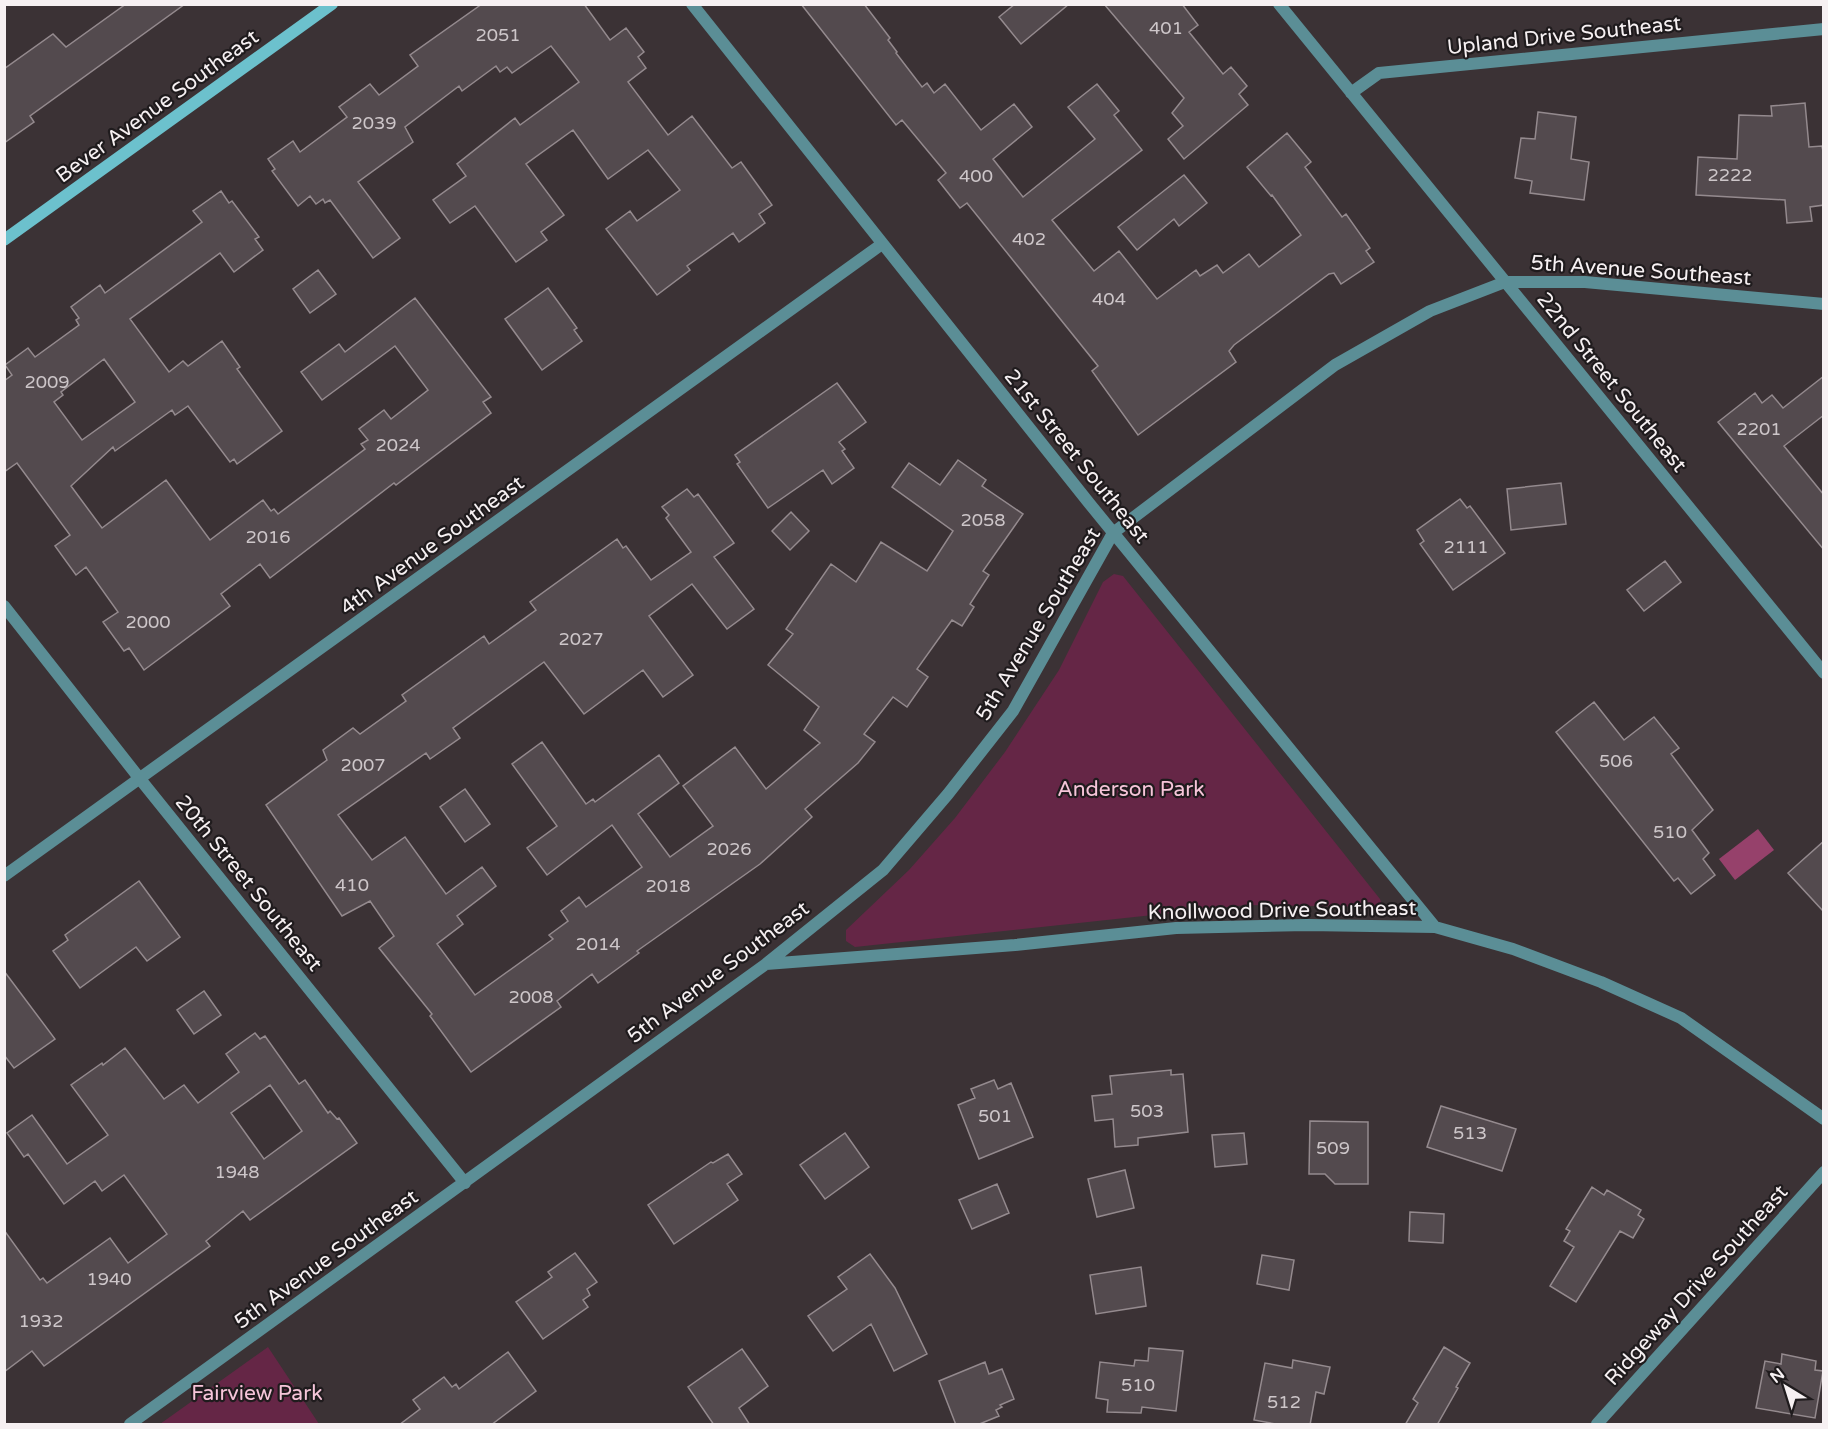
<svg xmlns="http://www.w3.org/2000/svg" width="1828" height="1429" viewBox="0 0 1828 1429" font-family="'Varela Round',sans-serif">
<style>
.green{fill:#652646}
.water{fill:#96416b}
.building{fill:#534a4e;stroke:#948a8e;stroke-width:1.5;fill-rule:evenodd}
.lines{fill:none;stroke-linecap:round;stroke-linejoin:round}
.street{stroke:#5b8e96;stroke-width:12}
.secondary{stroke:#6cc1cd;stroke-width:12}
.labels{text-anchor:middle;stroke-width:4.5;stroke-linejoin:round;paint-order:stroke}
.number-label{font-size:18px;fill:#cdc6c9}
.street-label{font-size:21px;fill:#f6f0f2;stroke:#1f1b1d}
.park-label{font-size:21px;fill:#f6c5d9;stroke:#1f1b1d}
</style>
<rect width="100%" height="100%" fill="#3b3235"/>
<path class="green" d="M1114,574l9,2 257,323 2,6 -6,2 -130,-2 -391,42 -9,-6v-11l63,-60 46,-52 50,-66 54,-82 44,-88z
M268,1347l51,77h-159z"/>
<path class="water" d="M1758,829l16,21 -39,30 -16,-21z"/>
<path class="building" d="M126,4h59l-155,112 4,6 -30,21v-74l49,-35 13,13z
M482,4h102l26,36 16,-12 18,24 -6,5 8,11 -18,14 40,53 24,-19 40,52 9,-6 31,43 -13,9 6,9 -26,19 -6,-9 -46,33 3,4 -33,25 -51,-66 24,-18 7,10 43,-31 -32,-40 -40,29 -35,-49 -47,34 38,51 -23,17 6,8 -31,22 -41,-56 -25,17 -17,-23 33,-24 -9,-12 58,-46 5,7 59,-43 -28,-36 -39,27 -5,-6 -7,5 -4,-6 -34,25 -3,-5 -54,41 8,15 -55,40 42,56 -27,20 -43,-58 -5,3 -2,-4 -7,5 -6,-8 -12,10 -26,-35 3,-2 -7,-10 25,-18 7,11 47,-35 -8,-10 31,-23 9,11 39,-29 -8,-11z
M801,4h63l26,34 -2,2 9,12 -1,1 26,34 5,-4 7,10 11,-9 36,46 33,-26 18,23 -39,32 30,38 72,-58 -27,-32 29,-23 22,27 -5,4 28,35 -90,70 42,51 25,-20 38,48 39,-29 4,6 17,-11 6,8 26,-19 10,13 42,-32 -29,-40 -1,1 -24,-29 40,-34 24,29 -6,5 37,50 4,-3 24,34 -4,3 8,11 -33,22 -7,-11 -5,1 -95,71 -5,6 7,11 -98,73 -46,-64 6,-5 -131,-163 -7,5 -22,-28 8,-7 -44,-53 -6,5z
M1015,4h54l-48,40 -22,-27z
M1104,4h78l16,21 -9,7 34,42 8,-7 16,19 -8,8 9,11 -64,54 -16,-20 15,-13 -11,-13 12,-15z
M1805,103l4,44 13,-1 2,10v49l-14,2 2,14 -25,2 -2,-23 -89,-5 2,-38 39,2 2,-44 33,1 -1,-10z
M1538,112l38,5 -5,42 18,3 -5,38 -54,-7 2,-12 -17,-3 6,-40 14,1z
M1184,175l23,28 -28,23 -5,-7 -37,31 -19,-23z
M221,191l8,12 3,-2 27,36 -4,2 8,11 -29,22 -14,-19 -90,66 39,53 14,-11 5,5 34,-25 18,26 -3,2 45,62 -45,33 -3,-5 -4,3 -42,-56 -13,9 -3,-5 -57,41 -2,-4 -42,39 31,42 64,-48 44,60 53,-40 8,11 3,-2 4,5 87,-65 -4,-5 7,-4 -9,-11 25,-19 7,9 37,-29 -33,-44 -73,54 -21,-28 38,-28 6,8 70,-54 76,99 -8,5 8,11 -95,72 -2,-2 -124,95 -10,-14 -39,30 9,12 -86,64 -15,-22 -5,3 -21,-29 15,-10 -32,-45 -10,8 -21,-29 15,-11 -53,-72 -13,9v-91l8,-6 -7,-10 23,-17 7,9 44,-32 -3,-5 3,-2 -8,-11 29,-22 5,8 97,-71 -9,-11zM104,359l31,43 -53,38 -28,-38 9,-7 -2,-3z
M318,270l18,24 -26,19 -17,-24z
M548,288l29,40 -3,2 8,11 -40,29 -37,-51z
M1824,376v39l-40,31 40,49v55l-106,-128 37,-29 7,10 10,-8 11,13z
M837,383l29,39 -27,20 6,7 -3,2 12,17 -22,16 -9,-14 -55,38 -31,-44 3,-2 -5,-7z
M958,460l28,20 -4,6 41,28 -40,57 6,4 -19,29 4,3 -12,19 -10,-6 -35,49 11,8 -21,30 -14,-10 -29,37 11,8 -17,21 -53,46 7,8 -52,47 -123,87 2,2 -41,30 -6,-9 -35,27 4,6 -90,65 -41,-56 2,-2 -53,-66 15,-12 -24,-35 -28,15 -76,-111 61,-45 -4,-10 30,-22 7,6 46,-33 -4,-6 82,-59 5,8 47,-34 -6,-8 87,-63 6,9 3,-2 25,34 40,-28 -25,-34 3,-3 -7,-8 25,-18 7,8 4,-3 36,49 -20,14 40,52 -27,20 -35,-45 -43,32 44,59 -30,22 -20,-27 -59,44 -40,-52 -91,66 7,10 -30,21 -4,-6 -88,62 34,45 33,-23 41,57 36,-27 14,19 -39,30 6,8 -26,20 38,51 78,-56 -4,-4 19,-14 -7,-10 18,-14 7,10 56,-40 -30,-42 -65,50 -20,-27 30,-22 -45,-62 30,-22 44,62 7,-5 2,3 64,-47 20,28 -41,31 32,43 43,-31 -30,-40 52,-39 31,42 54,-46 -16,-13 15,-23 -51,-42 25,-31 -7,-5 45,-65 25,18 25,-40 46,29 26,-40 -61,-44 17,-24 31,22z
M1561,483l5,41 -55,6 -4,-41z
M1460,499l7,9 3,-2 35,47 -52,37 -33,-46 4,-3 -7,-11z
M791,512l18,19 -19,19 -18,-19z
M1665,561l16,21 -37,29 -17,-21z
M1594,702l30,38 30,-23 25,31 -8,6 42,56 -21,20 17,23 -6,6 12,16 -24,19 -13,-16 -4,3 -118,-149z
M465,789l25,35 -25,18 -25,-35z
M1824,841v71l-36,-39z
M139,881l41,56 -33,24 -11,-14 -56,41 -27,-37 15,-11 -3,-5z
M4,971l51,68 -41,29 -10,-13z
M204,991l17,24 -27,19 -17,-24z
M255,1033l5,6 5,-3 34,48 6,-4 23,33 2,-2 7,8 2,-1 18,25 -107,77 -7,-9 -37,30 4,5 -166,120 -12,-15 -28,21v-142l36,50 3,-2 4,5 63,-45 18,25 39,-29 -43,-59 -22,16 -7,-10 -31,23 -36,-50 -4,3 -17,-24 25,-18 35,49 41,-29 -37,-50 31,-22 1,2 22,-17 39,51 20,-14 14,18 41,-31 -13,-18zM270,1085l32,46 -38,28 -33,-46z
M1171,1070v5l12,-1 5,58 -50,6v7l-23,2 -2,-28 -18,2 -3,-25 20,-2 -2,-18z
M994,1080l4,9 13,-6 22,54 -54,22 -21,-54 17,-7 -4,-9z
M1441,1106l75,23 -14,42 -75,-24z
M1310,1121l58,1v62h-33l-10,-10h-16z
M845,1133l24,34 -44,32 -25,-34z
M1244,1133l3,31 -32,3 -3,-32z
M728,1154l14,20 -15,10 11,16 -64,44 -26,-39 63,-43 2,1z
M1125,1170l9,38 -37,9 -9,-38z
M997,1184l12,29 -37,16 -13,-29z
M1592,1187l12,8 3,-5 34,20 -3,5 6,4 -11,19 -13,-7 -44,71 -26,-16 24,-39 -10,-6 6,-10 -4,-2z
M1410,1212l34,2 -1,29 -34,-2z
M575,1253l22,29 -10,7 3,6 -7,5 5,7 -45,32 -27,-37 36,-25 -4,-5z
M870,1254l25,34 32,66 -33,17 -23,-47 -38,27 -25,-35 39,-27 -9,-12z
M1262,1255l32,5 -5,30 -32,-6z
M1141,1267l5,39 -50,8 -6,-39z
M1444,1347l26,16 -14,24 2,1 -21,37h-32l13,-22 -5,-4z
M1149,1348l34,3 -7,60 -34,-4 -1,6 -34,-1 1,-12 -12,-2 4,-36 34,4 1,-6 13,1z
M742,1349l26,37 -29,22 11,17h-36l-26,-38z
M508,1352l28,39 -45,34h-92l21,-16 -7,-9 31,-23 8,10 4,-3 3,5z
M1782,1354l34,7 -1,9 8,1 -8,47 -59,-10 9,-47 16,3z
M1293,1360l37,7 -6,27 -8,-2 -6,33h-29l-27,-5 11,-57 27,5z
M985,1362l4,12 13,-5 12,30 -14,6 2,2 -6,3 3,6 -22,9h-21l-17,-44z"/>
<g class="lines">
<path class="street" d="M692,4l397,499 346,424
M1279,4l545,669
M1351,93l28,-20 445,-44
M4,606l136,173 325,404
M4,876l878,-632
M766,964l249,-19 161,-17 131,-3 128,2 78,22 88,33 80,36 143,101
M130,1424l636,-460 117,-94 65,-76 65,-83 100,-178 222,-168 95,-54 75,-29h80l239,22
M1597,1424l227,-252"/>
<path class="secondary" d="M4,240l328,-236"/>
</g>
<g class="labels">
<g class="number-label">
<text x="1166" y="34">401</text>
<text x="498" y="41">2051</text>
<text x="374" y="129">2039</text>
<text x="1730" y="181">2222</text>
<text x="976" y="182">400</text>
<text x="1029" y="245">402</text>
<text x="1109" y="305">404</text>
<text x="47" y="388">2009</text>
<text x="1759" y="435">2201</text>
<text x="398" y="451">2024</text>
<text x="983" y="526">2058</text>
<text x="268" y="543">2016</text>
<text x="1466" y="553">2111</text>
<text x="148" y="628">2000</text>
<text x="581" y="645">2027</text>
<text x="1616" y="767">506</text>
<text x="363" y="771">2007</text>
<text x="1670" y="838">510</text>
<text x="729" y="855">2026</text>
<text x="352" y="891">410</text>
<text x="668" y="892">2018</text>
<text x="598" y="950">2014</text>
<text x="531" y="1003">2008</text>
<text x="1147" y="1117">503</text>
<text x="995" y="1122">501</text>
<text x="1470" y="1139">513</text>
<text x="1333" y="1154">509</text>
<text x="237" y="1178">1948</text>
<text x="109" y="1285">1940</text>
<text x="41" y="1327">1932</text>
<text x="1138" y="1391">510</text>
<text x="1284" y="1408">512</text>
</g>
<g class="street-label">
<text transform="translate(1564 35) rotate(-6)" y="7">Upland Drive Southeast</text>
<text transform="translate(157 106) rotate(-36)" y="7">Bever Avenue Southeast</text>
<text transform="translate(1641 270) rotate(4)" y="7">5th Avenue Southeast</text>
<text transform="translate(1612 382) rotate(51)" y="7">22nd Street Southeast</text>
<text transform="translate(1077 456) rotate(51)" y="7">21st Street Southeast</text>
<text transform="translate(432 545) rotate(-36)" y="7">4th Avenue Southeast</text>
<text transform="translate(1038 624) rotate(-59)" y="7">5th Avenue Southeast</text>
<text transform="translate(249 883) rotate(51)" y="7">20th Street Southeast</text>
<text transform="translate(1282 910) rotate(-1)" y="7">Knollwood Drive Southeast</text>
<text transform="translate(718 972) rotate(-37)" y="7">5th Avenue Southeast</text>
<text transform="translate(326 1259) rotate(-36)" y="7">5th Avenue Southeast</text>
<text transform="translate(1696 1285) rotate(-48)" y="7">Ridgeway Drive Southeast</text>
</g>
<g class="park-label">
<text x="1131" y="796">Anderson Park</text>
<text x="257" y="1400">Fairview Park</text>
</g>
</g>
<rect width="1828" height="1429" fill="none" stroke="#f6f0f2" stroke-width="12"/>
<g transform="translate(1786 1387) rotate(322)" stroke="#1f1b1d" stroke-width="4.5" paint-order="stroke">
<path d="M0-4.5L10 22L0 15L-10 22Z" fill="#f6f0f2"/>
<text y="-9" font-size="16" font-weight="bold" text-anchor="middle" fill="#f6f0f2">N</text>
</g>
</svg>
